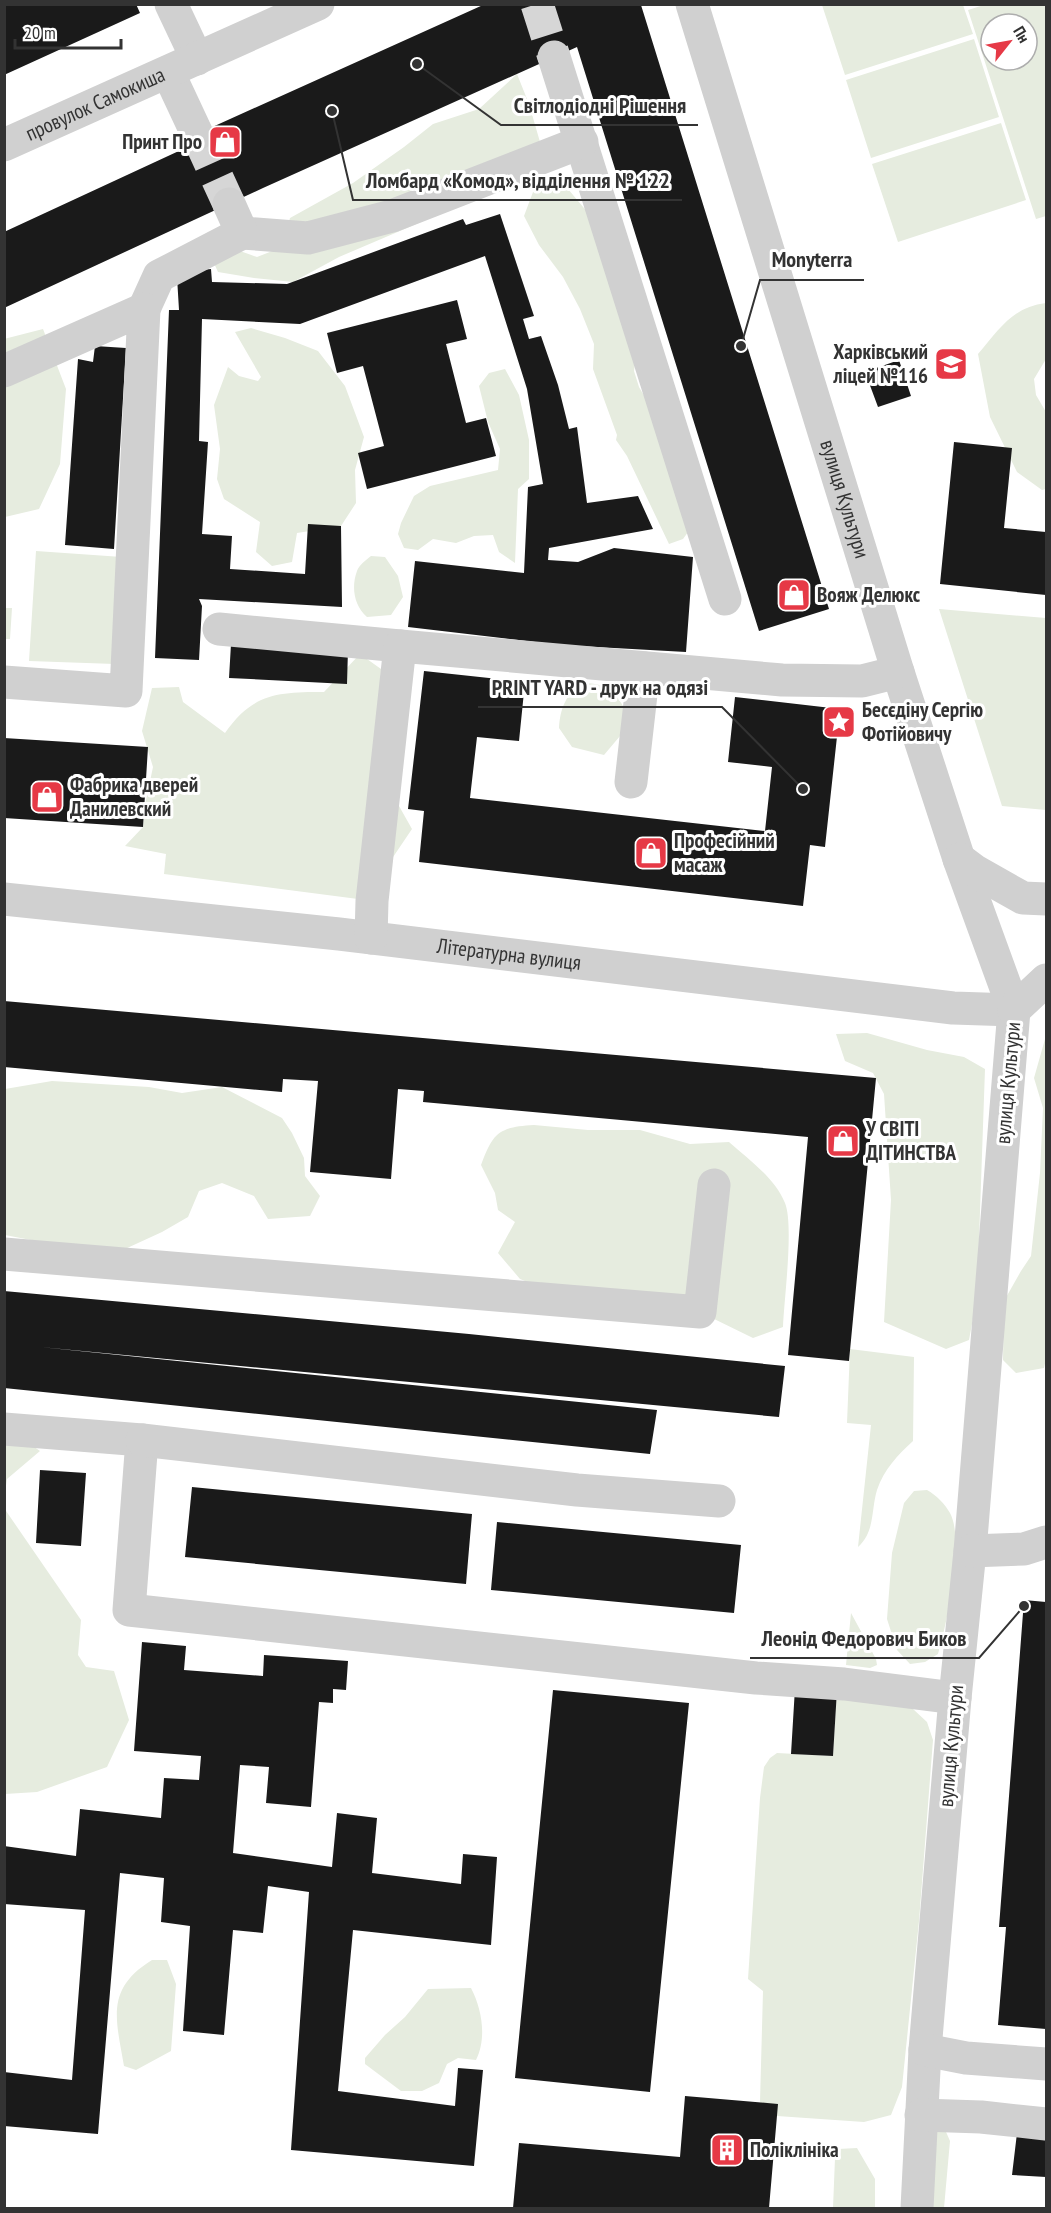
<svg xmlns="http://www.w3.org/2000/svg" width="1051" height="2213" viewBox="0 0 1051 2213" font-family="'PT Sans Narrow',sans-serif">
<style>
.green{fill:#e6ecdf;fill-rule:evenodd}
.building{fill:#1a1a1a}
.lines{fill:none;stroke-linecap:round;stroke-linejoin:round}
.minor-tunnel{stroke:#d6d6d6;stroke-width:33;stroke-dasharray:33 16;stroke-linecap:butt}
.minor{stroke:#d0d0d0;stroke-width:33}
.labels{text-anchor:middle;stroke-width:6;stroke-linejoin:round;paint-order:stroke}
.street-label{font-size:21px;fill:#333;stroke:#fff}
.poi-label{font-size:21px;font-weight:bold;fill:#333;stroke:#fff;text-anchor:start}
.leader{fill:none;stroke:#333;stroke-width:2}
.callout-dot{fill:#333;stroke:#fff;stroke-width:2}
.callout-label{font-size:22px;text-anchor:middle;font-weight:bold;fill:#333;stroke:#fff;stroke-width:6;stroke-linejoin:round;paint-order:stroke}
</style>
<rect width="100%" height="100%" fill="#fff"/>
<path class="green" d="M987,4l59,1v211l-10,3 -68,-209zM991,24h36v36h-36z
M822,5h141l10,29 -128,41z
M974,39l25,78 -128,41 -25,-78z
M517,74l12,30 11,38 -22,46 -63,13 -34,21 -82,35 -46,25 -39,-4 -36,-6 -5,-11 27,-10 17,6 23,-9 10,-30 63,-35 51,-36 29,-23 46,-15z
M1001,123l25,77 -128,42 -26,-78z
M552,186l16,3 21,25 49,127 -4,30 5,16 17,29 35,112 -8,11 -14,5 -42,-88 -11,-16 1,-5 -24,-66 1,-25 -14,-35 -17,-32 -24,-32 -15,-29 9,-24z
M1046,303v56l-12,20 2,16 10,17v77l-4,1 -25,-18 -27,-55 -12,-63c21,-24 34,-47 68,-51z
M251,328l34,10 33,13 27,35 19,51 -9,33 1,33 -15,23 -44,7 -5,29 -20,4 -16,-14 4,-30 -36,-23 -7,-20 3,-30 -6,-44 14,-38 11,9 19,5 3,-4 -26,-45z
M43,329l23,60 -6,75 -21,45 -34,8 -1,-178z
M505,369l14,26 10,45v39l-11,10 -3,74 -16,-11 -6,-17 -19,1 -18,7 -23,-4 -15,11 -14,-2 -6,-14 3,-11 13,-27 16,-10 68,-16 2,-21 -12,-27 -9,-36 10,-13z
M36,551l86,6 -7,107 -86,-3z
M371,556l14,1 13,19 5,21 -12,18 -24,2c-13,-11 -16,-30 -10,-46 2,-6 9,-11 14,-15z
M4,608h8l-2,31h-5z
M939,609l107,9v192l-44,-4z
M360,654l21,15 -4,76 22,61 13,23 -25,37 -29,33 -194,-25 2,-20 -41,-8 18,-19 2,-22 8,-38 -11,-36 10,-43 27,-1 4,15 42,31c28,-40 53,-41 99,-41z
M583,683c25,1 30,6 42,26l-5,27 -16,19 -32,-8 -13,-19c1,-19 7,-35 24,-45z
M867,1033l60,17 37,7 21,12 -8,228 -8,43 -23,9 -62,-27 7,-122 -7,-106 -11,-21 -28,-12 -9,-27z
M1045,1039l1,320 -2,9 -28,5 -13,-13 1,-59 17,-30 10,-15 9,-83 3,-65 -9,-30z
M52,1081l97,6 33,6 40,-6 60,31 10,15 12,25 1,18 15,20 -10,20 -42,3 -14,-23 -32,-13 -23,8 -11,26 -26,15 -37,17 -89,-8 -31,-6v-146z
M534,1125l54,5h52l50,14 39,-2c20,18 45,35 56,61 9,22 -1,97 -2,124l-30,11 -45,-22 -133,-15 -55,-22 -22,-26 17,-31 -17,-12 -3,-17 -14,-28c12,-32 17,-38 53,-40z
M850,1349l64,8 -1,84c-15,14 -29,28 -36,49 -6,20 -2,42 -19,57l13,-122 -24,-2z
M5,1437h15l20,14 -33,28 -2,13z
M927,1490c9,5 18,14 23,23 15,28 -3,110 -12,141l-13,8 -15,2 -13,-14 -10,-31 5,-66 12,-50 10,-12z
M4,1508l77,112 -3,35 8,12 28,4 15,49 -22,47 -70,25 -32,2z
M851,1613l25,46 1,6 -7,3 -24,-3z
M837,1690l76,19 14,13 6,18 -14,181 -17,166 -11,28 -27,7 -87,-6 -17,-14 3,-111 -15,-12 12,-181 4,-31 6,-9 7,-5 56,3z
M152,1960h15l9,24 -5,67 -35,19 -12,-4c-8,-47 -19,-77 28,-106z
M471,1988c11,21 16,50 5,72l-18,-2 -11,6 -8,19 -17,8h-21l-36,-27v-6l20,-23 20,-18 23,-28z
M943,2125l7,16 -6,67h-21l4,-82z
M857,2148l18,31v29h-42l2,-50 3,-9z"/>
<path class="building" d="M4,4h132l4,9 -136,62z
M483,5h158l188,604 -70,22 -182,-584 -314,141 -259,120v-76l177,-82 -4,-7z
M500,214l34,102 -11,3 6,20 12,-3 17,49 11,44 8,-2 10,76 51,-7 15,33 -104,19 -1,12 30,2 36,-14 79,9 -7,95 -126,-7 -152,-18 7,-66 109,12 4,-86 15,-3 -16,-95 -42,-133 -185,68 -98,-5 -3,122 9,1 -6,92 30,2 -2,33 75,5 3,-50 33,2 1,81 -143,-8 3,7 -3,54 -44,-2 14,-348h10l-2,-33 14,-6 20,-2 1,13 75,2 176,-65 3,6z
M457,300l10,39 -21,5 20,79 20,-5 10,38 -129,33 -9,-36 26,-7 -21,-80 -26,7 -10,-40z
M95,346l31,2 -12,201 -49,-4 13,-186 15,3z
M899,360l12,36 -33,11 -13,-35z
M954,442l58,6 -8,80 42,4v63l-106,-11z
M231,644l117,5 -1,35 -118,-6z
M424,671l101,11 -6,59 -42,-4 -7,61 295,33 7,-64 -44,-5 7,-65 105,12 -15,138 -15,-2 -7,61 -384,-44 5,-51 -16,-2z
M4,738l144,9 -5,80 -139,-9z
M4,1001l872,77 -27,283 -61,-6 20,-218 -385,-35 1,-11 -26,-2 -7,90 -81,-7 8,-91 -35,-2 -1,13 -278,-25z
M4,1291l465,43 316,32 -6,51 -739,-70 617,63 -7,44 -646,-66z
M40,1470l46,3 -5,73 -45,-3z
M192,1487l280,27 -6,70 -281,-27z
M497,1522l244,23 -7,68 -243,-23z
M1024,1600l22,2v427l-48,-4 8,-98h-7z
M142,1642l44,4 -2,24 79,6 1,-21 84,6 -2,29 -13,-1v14l-14,-1 -8,105 -45,-4 3,-36 -29,-2 -7,88 99,14 5,-54 40,5 -5,55 89,11 2,-30 34,3 -6,88 -138,-15 -15,161 117,15 3,-38 25,2 -9,96 -183,-16 18,-258 -41,-6 -5,47 -30,-3 -9,105 -41,-4 7,-105 -29,-4 3,-44 -44,-5 -22,261 -94,-8v-54l68,8 13,-170 -81,-6v-58l72,10 4,-47 81,9 3,-40 35,2 2,-24 -67,-5z
M795,1688l42,2 -4,66 -42,-2z
M553,1690l136,13 -39,389 -135,-14z
M685,2096l93,8 -9,104h-256l6,-65 161,14z
M1017,2133l29,4v40l-34,-2z"/>
<g class="lines">
<path class="minor-tunnel" d="M537,4l17,53
M197,134l32,70"/>
<g class="minor">
<path d="M171,4l26,55"/>
<path id="s1" d="M692,4l206,668 61,187 55,151 -44,541 -15,147 -30,352 -8,158"/>
<path d="M554,57l171,542"/>
<path d="M168,72l29,62"/>
<path id="s2" d="M4,145l314,-141"/>
<path d="M242,233l66,5 84,-22 190,-74"/>
<path d="M144,309l15,-33 83,-43 -13,-29"/>
<path d="M4,371l140,-62 -18,382 -122,-9"/>
<path d="M219,629l181,17"/>
<path d="M631,782l13,-114"/>
<path d="M959,859l16,12 48,27 23,1"/>
<path id="s3" d="M4,899l335,35 614,74 61,2"/>
<path d="M371,938l1,-37 28,-255 382,34 80,1 36,-9"/>
<path d="M1014,1010l32,-30"/>
<path d="M4,1254l696,58 14,-127"/>
<path d="M4,1429l138,11 -13,170 627,68 88,6 111,14"/>
<path d="M142,1440l435,50 142,11"/>
<path d="M970,1551l54,-2 22,-7"/>
<path d="M925,2050l41,8 80,6"/>
<path d="M921,2115l60,2 65,7"/>
</g>
</g>
<defs>
<g id="shop-square" transform="scale(1.725)"><rect x="-9" y="-9" width="18" height="18" rx="4" fill="#e63946" stroke="#fff"/><path d="M-5-2.5h2.3a2.7 3.5 0 0 1 5.4 0H5L5.5 6h-11ZM-1.5-2.5h3a1.5 2.3 0 0 0-3 0Z" fill="#fff"/></g>
<g id="school-square" transform="scale(1.725)"><rect x="-9" y="-9" width="18" height="18" rx="4" fill="#e63946" stroke="#fff"/><path d="M0-5L7-2L0 1L-7-2ZM-4 1L0 2.5L4 1V4Q0 6-4 4Z" fill="#fff"/></g>
<g id="sight-square" transform="scale(1.725)"><rect x="-9" y="-9" width="18" height="18" rx="4" fill="#e63946" stroke="#fff"/><path d="M0-6L1.8-2.2L6-1.7L2.9 1.2L3.7 5.4L0 3.3L-3.7 5.4L-2.9 1.2L-6-1.7L-1.8-2.2Z" fill="#fff"/></g>
<g id="building-square" transform="scale(1.725)"><rect x="-9" y="-9" width="18" height="18" rx="4" fill="#e63946" stroke="#fff"/><path d="M-4-6H4V6H1V3H-1V6H-4ZM-2.5-4.3h1.7v1.8h-1.7ZM.8-4.3h1.7v1.8H.8ZM-2.5-1h1.7V.8h-1.7ZM.8-1h1.7V.8H.8Z" fill="#fff"/></g>
</defs>
<g fill-rule="evenodd">
<use href="#shop-square" x="225" y="142"/>
<use href="#school-square" x="951" y="364"/>
<use href="#shop-square" x="794" y="595"/>
<use href="#sight-square" x="839" y="722"/>
<use href="#shop-square" x="47" y="797"/>
<use href="#shop-square" x="651" y="853"/>
<use href="#shop-square" x="843" y="1141"/>
<use href="#building-square" x="727" y="2150"/>
</g>
<g class="labels">
<g class="street-label">
<text dy="7" stroke="none"><textPath href="#s2" startOffset="100">провулок Самокиша</textPath></text>
<text dy="7" stroke="none"><textPath href="#s1" startOffset="518">вулиця Культури</textPath></text>
<text dy="7" stroke="none"><textPath href="#s3" startOffset="508">Літературна вулиця</textPath></text>
<text transform="translate(1008 1083) rotate(-85)" y="7">вулиця Культури</text>
<text transform="translate(951 1746) rotate(-85)" y="7">вулиця Культури</text>
</g>
<g class="poi-label">
<text x="202" y="149" text-anchor="end">Принт Про</text>
<text x="928" y="359" text-anchor="end">Харківський<tspan x="928" dy="24">ліцей №116</tspan></text>
<text x="817" y="602">Вояж Делюкс</text>
<text x="862" y="717">Бесєдіну Сергію<tspan x="862" dy="24">Фотійовичу</tspan></text>
<text x="70" y="792">Фабрика дверей<tspan x="70" dy="24">Данилевский</tspan></text>
<text x="674" y="848">Професійний<tspan x="674" dy="24">масаж</tspan></text>
<text x="866" y="1136">У СВІТІ<tspan x="866" dy="24">ДІТИНСТВА</tspan></text>
<text x="750" y="2157">Поліклініка</text>
</g>
</g>
<path class="leader" d="M417 64L501 125H698M332 111L353 200H682M741 346L760 280H864M803 789L722 707H478M1024 1606L979 1658H750"/>
<g class="callout-dot">
<circle cx="417" cy="64" r="6"/>
<circle cx="332" cy="111" r="6"/>
<circle cx="741" cy="346" r="6"/>
<circle cx="803" cy="789" r="6"/>
<circle cx="1024" cy="1606" r="6"/>
</g>
<g class="callout-label">
<text x="600" y="113">Світлодіодні Рішення</text>
<text x="518" y="188">Ломбард «Комод», відділення № 122</text>
<text x="812" y="267">Monyterra</text>
<text x="600" y="695">PRINT YARD - друк на одязі</text>
<text x="864" y="1646">Леонід Федорович Биков</text>
</g>
<rect width="1051" height="2213" fill="none" stroke="#333333" stroke-width="12"/>
<g transform="translate(1009 42) rotate(59)"><circle r="28" fill="#ffffff" stroke="#adadad" stroke-width="1.5"/>
<path d="M0-4.5L10 22L0 15L-10 22Z" fill="#e63946"/>
<text y="-9" font-size="16" font-weight="bold" text-anchor="middle" fill="#333333">Пн</text>
</g>
<path d="M15 39v9h106v-9" fill="none" stroke="#333333" stroke-width="3"/>
<text x="24" y="39" font-size="18" fill="#333333" stroke="#ffffff" stroke-width="4.5" paint-order="stroke">20 m</text>
</svg>
